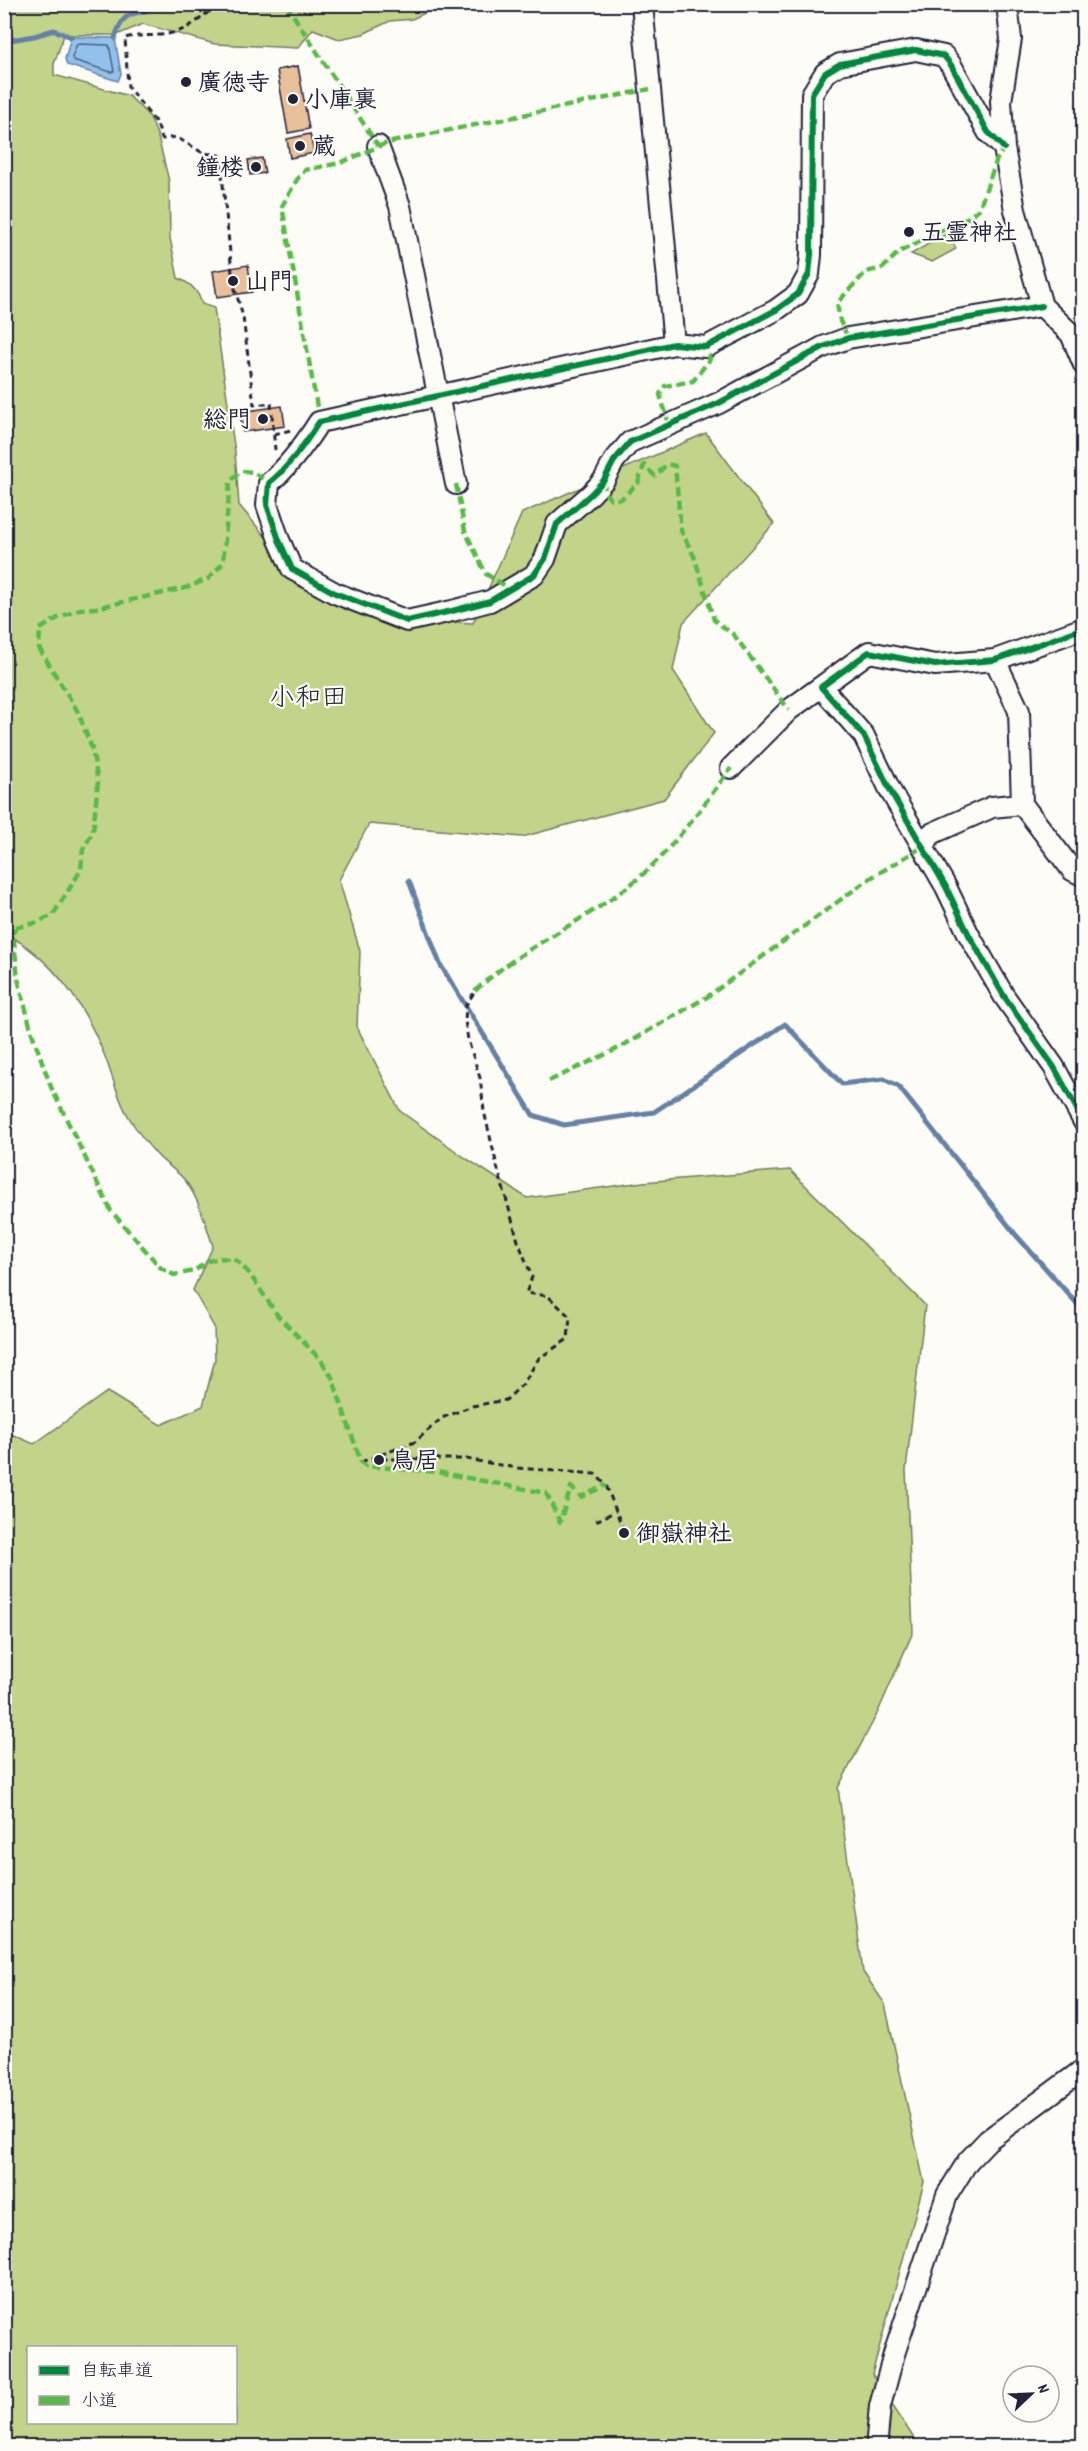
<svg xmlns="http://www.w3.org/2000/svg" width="1088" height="2451" viewBox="0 0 1088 2451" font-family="Dekko,'Klee One',sans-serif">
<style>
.green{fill:#c1d489;stroke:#727b62;stroke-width:1.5;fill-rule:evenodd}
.water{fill:#91c1ec;stroke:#6581a5;stroke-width:1.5}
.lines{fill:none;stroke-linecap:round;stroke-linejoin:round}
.shore{stroke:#4e6282;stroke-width:1.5}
.stream{stroke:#6581a5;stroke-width:5}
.building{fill:#e9c099;stroke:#22223b;stroke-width:1.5}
.minor-casing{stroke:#22223b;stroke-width:24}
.path{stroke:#22223b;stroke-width:3;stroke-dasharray:6 4.5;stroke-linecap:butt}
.minor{stroke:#fdfcf7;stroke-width:20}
.quiet{stroke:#58b947;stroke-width:4.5;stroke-dasharray:9 4.5;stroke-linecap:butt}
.cycleway-casing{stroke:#fdfcf7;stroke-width:10}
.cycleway{stroke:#00873e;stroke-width:6}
.poi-dot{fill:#22223b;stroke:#fdfcf7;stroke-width:2}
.labels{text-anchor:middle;stroke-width:4.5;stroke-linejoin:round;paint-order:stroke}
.poi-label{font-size:24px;font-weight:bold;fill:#22223b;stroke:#fdfcf7;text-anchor:start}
.neighbourhood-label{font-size:26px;fill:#22223b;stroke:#fdfcf7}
</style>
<rect width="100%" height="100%" fill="#fdfcf7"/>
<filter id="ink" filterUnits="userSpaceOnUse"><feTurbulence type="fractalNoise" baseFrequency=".0167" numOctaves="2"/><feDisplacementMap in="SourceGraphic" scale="12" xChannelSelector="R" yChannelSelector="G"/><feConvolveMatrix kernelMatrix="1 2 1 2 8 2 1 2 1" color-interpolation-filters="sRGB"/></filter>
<g filter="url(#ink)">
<path class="green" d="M5,5h475l-10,3 -41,3 -17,8 -22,2 -27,13 -24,5 -26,-10 -15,19 -83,-4 -72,-20 -26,11h-53l-10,29v11l75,21 21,21 8,20 11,44 1,57 8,40c13,6 20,12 24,26l12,4 21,144 4,53 71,85 73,28 90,5 49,-110 184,-80 68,91 -91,99 -10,47 41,63 -50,66 -142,38 -153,-13 -30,56 21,71 -3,76 43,84 64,46 63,41 116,-16 147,-12 135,135 -19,165 7,162 -36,82 -39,74 25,184 22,32 39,178 -52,192 47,72h-914l-1,-1015 30,13 73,-52 54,33 42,-19 12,-47 -1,-32 -21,-37 20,-44c-7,-21 -13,-44 -26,-63 -7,-11 -21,-18 -30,-28 -10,-11 -22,-27 -30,-41 -10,-18 -15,-40 -23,-60 -21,-51 -50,-94 -99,-121zM28,2348h208v74h-208z
M949,232l7,17 -24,13 -21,-8z"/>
<path class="water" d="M71,37l44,1 6,36 -3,7 -51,-16 -2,-6z"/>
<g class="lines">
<path class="shore" d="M77,44l32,1 5,26 -3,1 -38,-12 -1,-3z"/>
<path class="stream" d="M115,38c11,-36 23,-18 46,-34
M4,41l30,-5 20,-6 17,7
M409,881l31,83 93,151 31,10 90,-13 131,-88 57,60 42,-5 14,7 118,149 64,72 4,1"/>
</g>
<path class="building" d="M298,66l11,63 -21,4 -11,-63z
M310,134l4,19 -24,5 -3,-19z
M262,158l3,15 -15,2 -2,-15z
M248,265l4,27 -35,5 -4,-26z
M282,406l3,20 -42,6 -3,-20z"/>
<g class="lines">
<g class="minor-casing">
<path id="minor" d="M642,4l32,340
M1007,4l4,35 -10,62 3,47 11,62 27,96 29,28 13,31
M378,146l22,60 56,278
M1004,148l-16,-16 -37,-67 -7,-9 -28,-6 -76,14 -15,9 -13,21 -1,161 -2,19 -11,20 -22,16 -70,37 -32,-3 -355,78c-14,22 -30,45 -50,61l-2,22 12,35 13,29 43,24 72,28 45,-10 38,-10 44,-26 11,-16 12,-35 34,-30 13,-14 10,-19 16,-19 89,-39 104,-56 25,-9 194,-32
M995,660l24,51 3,93 50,66 12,6
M821,687l43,49 27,56 55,95 23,48 35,61 50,71 30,55
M731,768l58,-58 80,-58 66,13 60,-5 89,-32
M924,846l7,-12 61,-27 30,-3
M879,2446l-2,-8 3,-32 14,-52 53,-159 21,-34 20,-21 96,-71"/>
</g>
<path class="path" d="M217,4c-15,14 -28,26 -49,30 -15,3 -29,0 -43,4l3,49 29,37 5,15 14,-2 27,16 17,2 13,127 10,35 11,88 17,-2 4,47
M274,434l17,-4
M371,1459h95l51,9 78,6 11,11 17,44
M361,1462l54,-20 27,-24 30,-12 34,-6 17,-16 16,-26 29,-19 2,-22 -22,-21 -22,-3 6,-16 -14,-36 -21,-75 -13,-55 -4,-33 -12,-38 -3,-19 1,-16 9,-14
M596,1521l20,-10"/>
<use href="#minor" class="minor"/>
<path class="quiet" d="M286,4l92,142
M848,338l-8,-17 -3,-18 29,-31 17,-4 16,-16 70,-35 10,-8 18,-50 7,-11
M317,407l-35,-201 16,-28 7,-8 35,-7 47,-20 263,-54
M668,426c0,-12 -6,-21 -8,-32l5,-8 28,-5 17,-22 -4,-12
M604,480l1,13 6,6h10l17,-16 6,-18 11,11 12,-12 8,2 6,65 13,25 20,64 20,15 55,75
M456,484l9,47 21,43 26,16
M4,919l14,8 17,-4 18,-8 28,-45 2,-21 10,-17 5,-50 -6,-33 -14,-37 -39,-64 1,-19 18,-11 22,-9 16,-1 89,-20 23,-9 15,-16 7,-82 11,-10 12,1 16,11
M18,927l-5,5 5,47 14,54 19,54 60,124 50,57 13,7 20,-4 14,-10 12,-3 16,2 13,13 29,43 43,44 11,17 29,85 5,4 71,6 109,21 14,29 11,-35 10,10 25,-12
M475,991c44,-42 103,-66 151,-103 40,-29 76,-81 105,-120
M549,1081l66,-31 92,-53 162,-118 55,-33"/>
<g class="cycleway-casing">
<path id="cycleway" d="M1004,148l-16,-16 -37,-67 -7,-9 -28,-6 -76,14 -15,9 -13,21 -1,161 -2,19 -11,20 -22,16 -70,37 -32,-3 -355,78c-14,22 -30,45 -50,61l-2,22 12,35 13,29 43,24 72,28 45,-10 38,-10 44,-26 11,-16 12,-35 34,-30 13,-14 10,-19 16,-19 89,-39 104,-56 25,-9 194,-32
M1084,628l-89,32 -60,5 -66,-13 -48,35 43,49 27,56 55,95 23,48 35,61 50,71 30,55"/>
</g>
<use href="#cycleway" class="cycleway"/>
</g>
</g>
<g class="poi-dot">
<circle cx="186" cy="82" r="6"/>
<circle cx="293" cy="99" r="6"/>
<circle cx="300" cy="146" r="6"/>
<circle cx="256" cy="167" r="6"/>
<circle cx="909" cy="232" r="6"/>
<circle cx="233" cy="281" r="6"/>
<circle cx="263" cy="419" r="6"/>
<circle cx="379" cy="1460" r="6"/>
<circle cx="624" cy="1533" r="6"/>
</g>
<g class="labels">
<g class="poi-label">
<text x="198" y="90">廣徳寺</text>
<text x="305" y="107">小庫裏</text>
<text x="312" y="154">蔵</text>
<text x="244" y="175" text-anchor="end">鐘楼</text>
<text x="921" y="240">五霊神社</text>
<text x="245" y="289">山門</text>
<text x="251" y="427" text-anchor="end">総門</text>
<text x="391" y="1468">鳥居</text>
<text x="636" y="1541">御嶽神社</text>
</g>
<g class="neighbourhood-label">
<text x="308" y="705">小和田</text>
</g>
</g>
<rect width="1088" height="2451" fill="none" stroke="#fdfcf7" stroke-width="24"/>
<rect x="12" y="12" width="1064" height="2427" fill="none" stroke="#22223b" stroke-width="2" filter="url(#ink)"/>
<rect x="27" y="2346" width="210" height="78" fill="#fdfcf7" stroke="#a5a5ac" stroke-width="1.5"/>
<rect x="39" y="2366" width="30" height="9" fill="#00873e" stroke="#a5a5ac" stroke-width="1.5"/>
<text x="81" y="2376" font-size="18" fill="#22223b">自転車道</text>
<rect x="39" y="2396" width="30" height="9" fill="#58b947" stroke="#a5a5ac" stroke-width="1.5"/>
<text x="81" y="2406" font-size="18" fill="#22223b">小道</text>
<g transform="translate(1031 2394) rotate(67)"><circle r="28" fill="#fdfcf7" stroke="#a5a5ac" stroke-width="1.5"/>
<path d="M0-4.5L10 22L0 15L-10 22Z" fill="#22223b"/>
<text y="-9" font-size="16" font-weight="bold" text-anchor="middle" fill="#22223b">N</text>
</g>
</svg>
